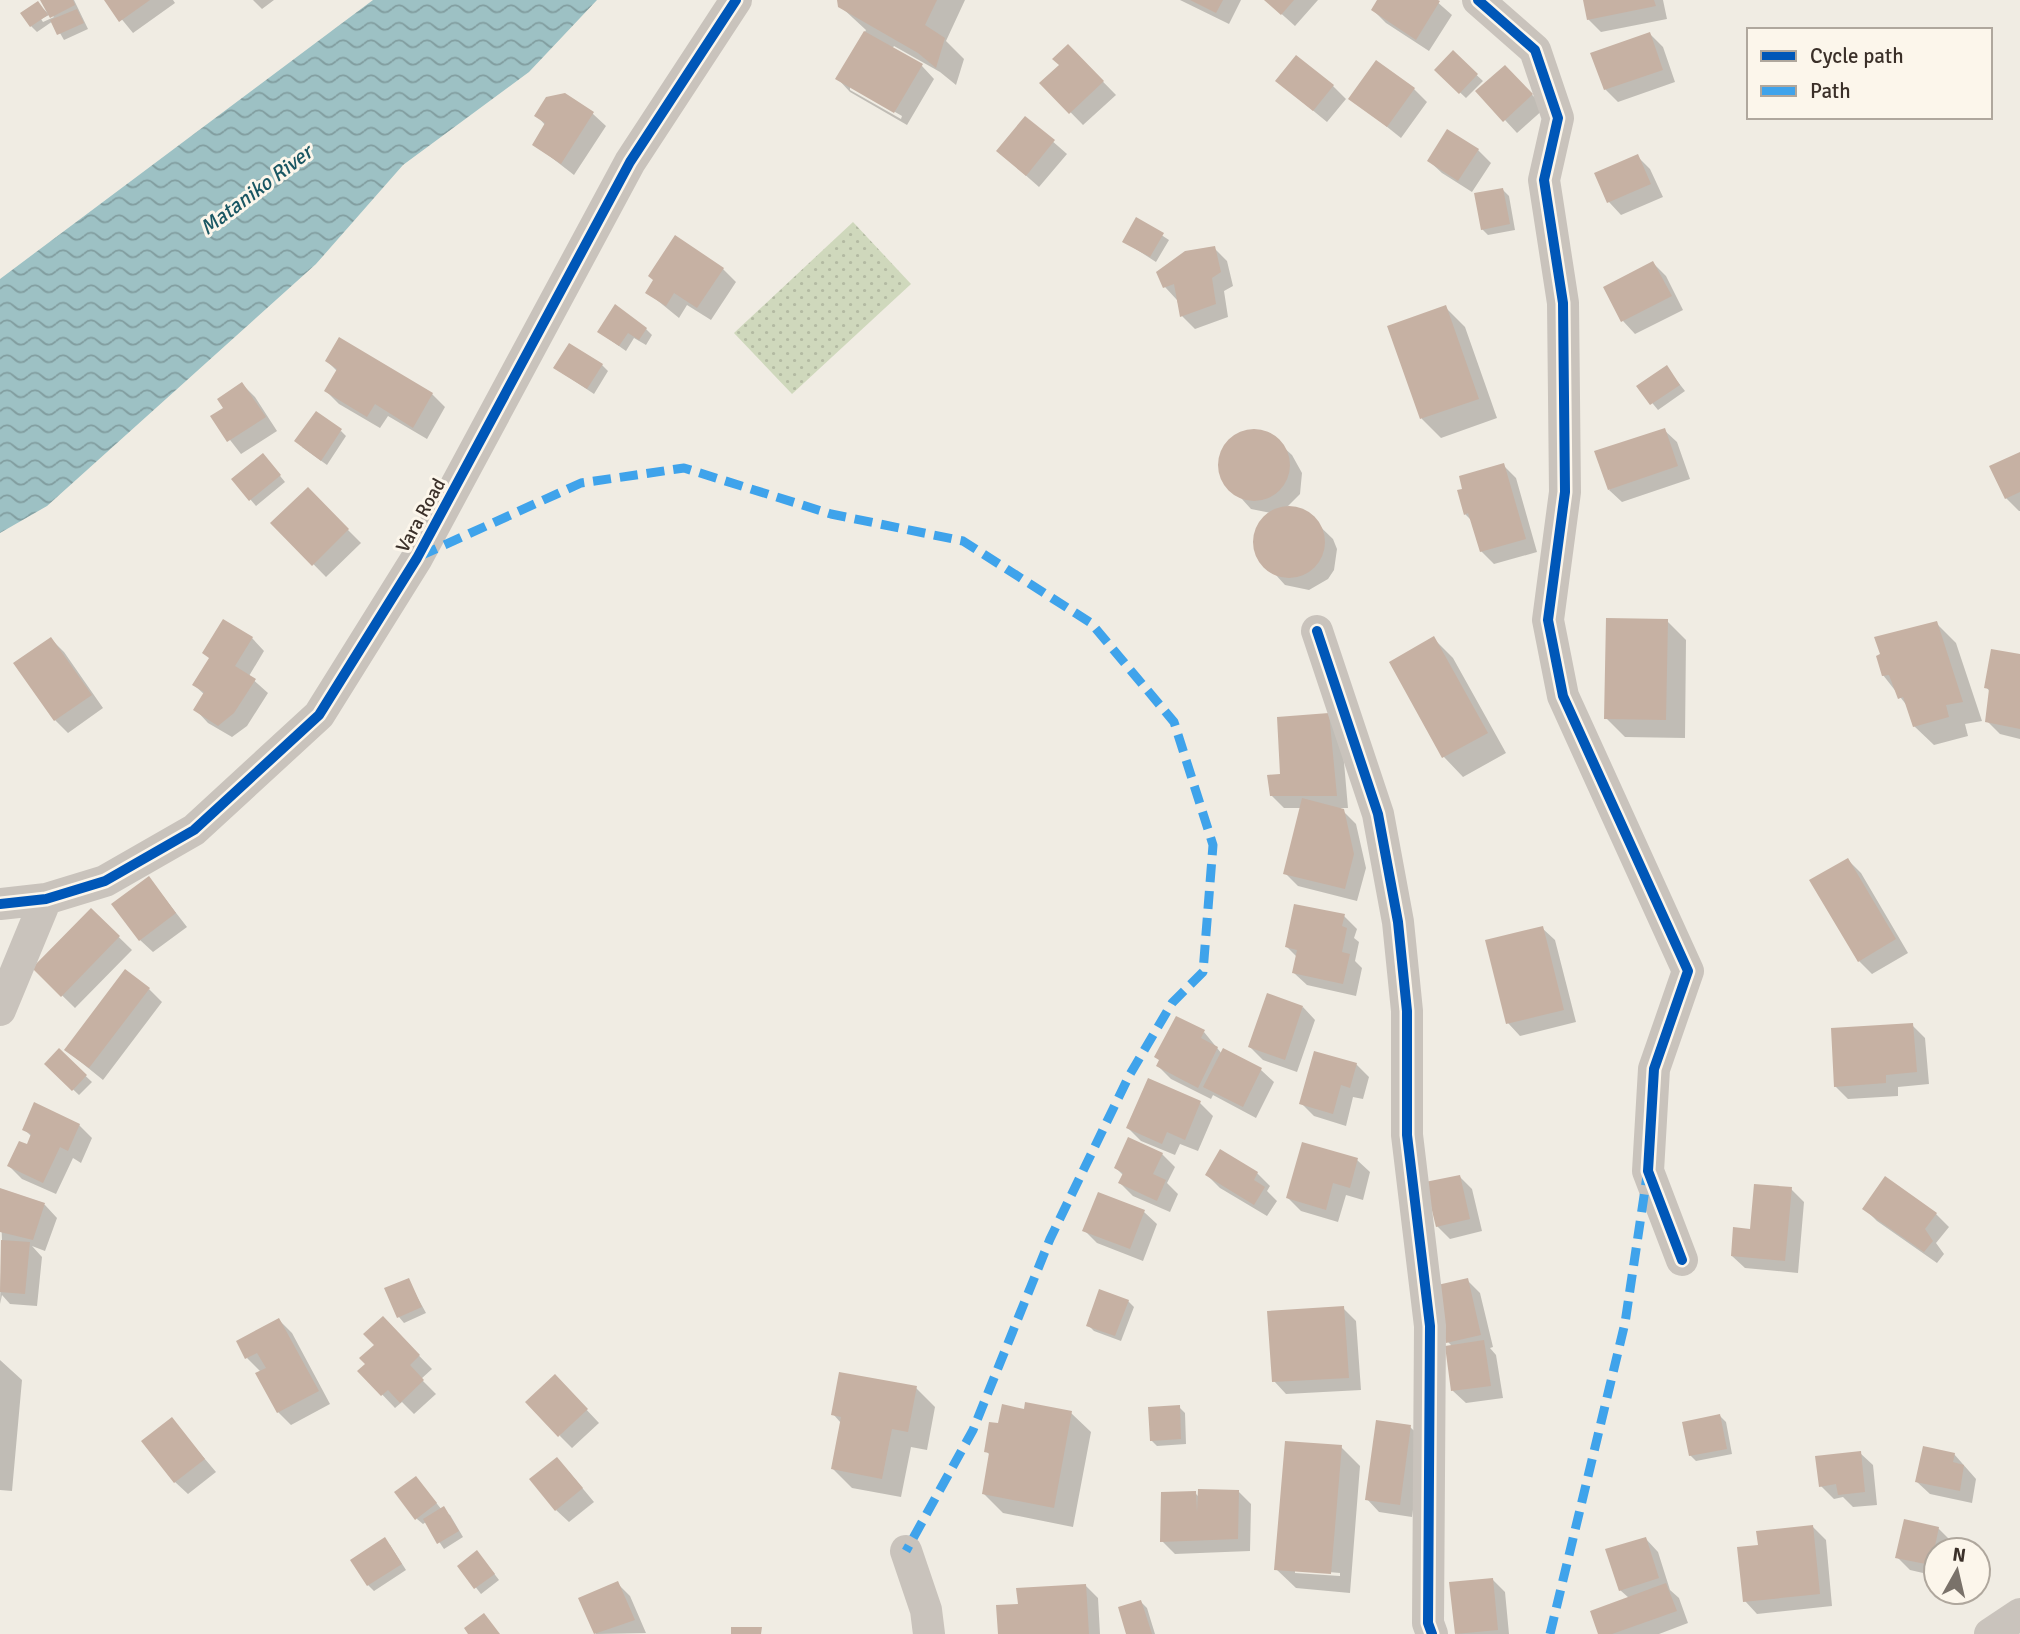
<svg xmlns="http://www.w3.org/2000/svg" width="2020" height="1634" viewBox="0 0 2020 1634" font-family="Signika,sans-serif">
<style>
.park{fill:url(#park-dots)}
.water{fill:url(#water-waves)}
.shadow{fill:#0003;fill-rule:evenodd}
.building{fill:#c6b1a3}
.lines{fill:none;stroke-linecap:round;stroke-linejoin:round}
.minor{stroke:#c9c3bc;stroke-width:32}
.quiet{stroke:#3fa3eb;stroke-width:9;stroke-dasharray:18 9;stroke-linecap:butt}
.cycleway-casing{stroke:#fcf6eb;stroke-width:15}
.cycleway{stroke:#0057b8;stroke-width:10}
.labels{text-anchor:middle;stroke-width:6;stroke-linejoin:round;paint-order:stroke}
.street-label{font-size:19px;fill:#3b3029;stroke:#fcf6eb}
.water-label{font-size:21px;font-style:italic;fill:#195662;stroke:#fcf6eb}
</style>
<defs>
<pattern id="park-dots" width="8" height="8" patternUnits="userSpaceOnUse" patternTransform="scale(1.75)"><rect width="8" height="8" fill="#cfd8bc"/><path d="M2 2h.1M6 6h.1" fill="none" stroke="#b3baa2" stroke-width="1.8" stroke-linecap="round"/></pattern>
<pattern id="water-waves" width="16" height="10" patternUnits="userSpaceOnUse" patternTransform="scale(1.75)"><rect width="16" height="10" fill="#9dc1c4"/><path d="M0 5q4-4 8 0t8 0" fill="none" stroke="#819d9f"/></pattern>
</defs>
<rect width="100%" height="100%" fill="#f0ece3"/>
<path class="park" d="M853,222l58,62 -119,110 -58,-61z"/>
<path class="water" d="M373,0h224l-68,72 -126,93 -87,99 -269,242 -47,27v-254z"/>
<path class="shadow" d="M42,0h32l14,29 -24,11 -11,-19 -16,11 -6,-6 6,-23 12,11zM51,14l3,3 -11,5 -2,-3z
M106,0h67l2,3 -42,30z
M253,0h21l-12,9z
M839,0h126l-19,41 18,18 -8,26 -16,-13 -46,-26 -2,3 30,17 12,13 -27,46 -57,-33 -12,-13 28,-49 -26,-24zM850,86l52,30 -1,3 -51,-29z
M1180,0h61l-12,24z
M1266,0h52l-23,26z
M1379,0h56l17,15 -23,36 -43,-28 -13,-13z
M1584,0h79l4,19 -66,13 -13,-13z
M1650,34l13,13 12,35 -57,20 -13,-13z
M1068,46l48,49 -33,30 -41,-42 19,-18z
M1453,53l30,28 -17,17 -30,-28z
M1505,67l40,41 -28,25 -12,-13z
M1277,81l56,5 13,13 -19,23z
M1414,89l13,13 -26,36 -50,-40z
M565,95l28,19 13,12 -32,49 -40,-31 12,-18 -10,-11z
M1026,118l41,36 -28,33 -41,-36z
M1478,150l13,13 -19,29 -30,-19 -13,-12z
M1637,156l13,13 13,28 -42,18 -12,-13 -13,-28z
M1503,190l6,6 6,34 -27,5 -6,-6z
M1137,219l32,21 -13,22 -31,-20z
M1214,248l13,13 6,25 -9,5 4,26 -33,12 -13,-13 -5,-16 -12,-13z
M1653,263l13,13 17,34 -48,24 -12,-13z
M723,269l13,13 -25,38 -24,-15 -8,13 -32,-26z
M1445,307l20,20 32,91 -56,20 -19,-19 -33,-92z
M646,329l6,6 -6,10 -12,-7 -8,13 -27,-19z
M327,361l105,33 13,13 -18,32 -39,-23 -8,12 -41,-24 -13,-13 12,-19z
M602,365l6,6 -14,23 -39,-26z
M1666,367l19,24 -27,19 -19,-23z
M242,384l13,13 22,34 -36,23 -29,-37 13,-8z
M1664,430l13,12 13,37 -68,23 -13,-12z
M341,431l5,5 -19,29 -25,-18z
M1249,432l21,3 22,20 10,18 -2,21 -14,14 18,3 29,28 4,10 -3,21 -6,9 -19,11 -24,-5 -29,-32v-23l15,-17 -20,-4 -29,-32v-24l6,-10z
M2020,454v57h-1l-13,-13z
M268,461l17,21 -29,24 -23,-27z
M1503,465l13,13 21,74 -43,12 -13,-13 -8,-29 -8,-8z
M308,490l53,53 -35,34 -53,-54z
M1667,621l19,19 -1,98 -60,-1 -19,-19z
M1936,623l20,20 26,78 -17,3 3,12 -34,9 -20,-19 -6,-19 -25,-32z
M252,638l12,13 -15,25 19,17 -21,33 -15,11 -24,-14 -12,-13 9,-15 -11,-10z
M51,639l13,13 39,56 -35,25 -13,-13z
M1434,639l19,19 53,95 -43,24 -19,-20 -53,-95z
M2020,656v83l-20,-5 -13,-13 4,-28 -5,-6z
M1329,715l12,13 7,80h-8l16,16 10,44 -9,33 -59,-15 -13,-13 16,-65h-17l-13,-13z
M1848,860l13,13 47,80 -36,21 -13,-13z
M149,878l38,49 -34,25 -13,-12z
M91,910l41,40 -57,58 -41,-40z
M1344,916l13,13 -3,9 5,4 -4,19 7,7 -6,28 -49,-11 -13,-12 3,-16 -10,-10z
M1542,928l13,12 21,82 -56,14 -12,-13z
M149,989l13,13 -59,78 -37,-30z
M1303,1007l12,13 -18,52 -34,-12 -13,-13z
M1912,1025l13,13 4,46 -31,3v9l-50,3 -13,-13z
M1204,1032l18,22 39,16 13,12 -18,36 -43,-23 -2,4 -40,-20 -13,-13z
M59,1051l33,31 -13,13 -33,-31z
M1356,1064l13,13 -6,22 -10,-2 -7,29 -32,-10 -13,-13z
M1149,1081l51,22 13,13 -15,35 -18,-7 -5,11 -34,-14 -13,-13z
M79,1125l13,13 -11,25 -8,-5 -17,36 -34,-15 -13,-13 19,-20 4,-9 -8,-8z
M1162,1154l13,13 -8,16 11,11 -8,18 -37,-16 -13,-13 3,-8 -7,-7z
M1357,1160l13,12 -7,28 -17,-5 -8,27 -37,-11 -13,-13z
M1257,1173l13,13 -3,5 10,10 -10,15 -47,-28 -13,-13z
M1460,1177l12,12 10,42 -32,8 -13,-13z
M0,1189l45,16 12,13 -12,33 -13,-5 10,11 -5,49 -27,-2 -8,-9 -2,9 2,-64z
M1791,1189l13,13 -6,71 -53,-5 -13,-12z
M1864,1208l72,6 13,13 -13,16 8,11 -7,9 -60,-42z
M1144,1212l13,12 -14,37 -46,-18 -13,-13z
M408,1280l18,33 -22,10 -5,-6z
M1467,1280l13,13 13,54 -3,1 6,7 7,43 -37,5 -13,-12 -1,-45 -4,-4z
M1128,1301l6,6 -13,34 -27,-10 -6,-6z
M1343,1308l13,13 5,69 -75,4 -12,-13z
M279,1320l13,13 38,71 -39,21 -13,-13 -17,-40 -14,-14z
M395,1331l37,38 -11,10 15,15 -22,20 -12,-12 -7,6 -35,-37z
M0,1360l22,20 -10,111 -12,-1z
M916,1388l19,19 -8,43 -16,-3 -10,50 -49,-9 -19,-19 8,-46 -8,-9z
M567,1389l32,34 -27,25 -12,-12z
M1179,1407l6,6 1,31 -29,2 -6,-6z
M1025,1411l46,2 20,19 -18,95 -70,-14 -19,-19 7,-38 -5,-5 13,-25z
M1720,1416l6,6 6,32 -36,7 -6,-6z
M171,1419l45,53 -28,22 -13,-12z
M1410,1427l13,12 -11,78 -33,-5 -12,-13z
M1341,1447l19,19 -10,127 -54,-5 -20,-19zM1295,1569l45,4v3l-45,-3z
M1860,1453l13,12 4,40 -24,2 -10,-10 -9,2 -13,-13z
M1954,1454l22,25 -4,24 -42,-9 -13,-12z
M569,1472l25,30 -25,20 -13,-12z
M421,1484l21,26 8,5 13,22 -19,12 -18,-27 -3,2 -6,-5z
M1238,1491l13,13 -1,47 -75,3 -13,-13 33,-48 3,3z
M1813,1527l13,13 6,66 -75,8 -12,-13 15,-54z
M1938,1528l13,13 -2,9h-13v26l-26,-6 -13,-13z
M1646,1539l12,13 12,38 9,8 9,25 -29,11h-59l29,-36 -9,-8z
M390,1545l16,25 -32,21 -6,-6z
M483,1559l16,21 -18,14 -22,-28z
M1492,1579l13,13 4,42h-52l-6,-50z
M617,1583l13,13 16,37 -50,1 -15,-35z
M1085,1585l13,13 2,36h-100l20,-28z
M1141,1602l6,6 8,26h-27z"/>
<path class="building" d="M40,0h33l2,5 -25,13z
M104,0h46l-31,22z
M837,0h100l-12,25 20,13 -9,30 -18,-15 -80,-46z
M1190,0h33l-7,13z
M1264,0h30l-13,15z
M1377,0h61l2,1 -24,39 -45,-30z
M1583,0h71l2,6 -69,14z
M38,1l10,14 -18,12 -10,-14z
M77,9l7,14 -27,12 -7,-15z
M864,31l59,33 -29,49 -59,-34z
M1650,32l13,38 -59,20 -14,-37z
M1068,44l36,37 -35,33 -30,-31 20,-18 -7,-6z
M1453,50l25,24 -19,20 -25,-24z
M1296,55l38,30 -21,26 -38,-30z
M1376,60l39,28 -28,39 -39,-28z
M1505,65l28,29 -30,28 -28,-31z
M565,93l29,19 -33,52 -29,-19 13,-22 -11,-7 12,-19z
M1025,116l30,24 -29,36 -30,-25z
M1447,129l32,20 -21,32 -31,-20z
M1638,154l13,30 -44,19 -13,-30z
M1503,188l7,36 -29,6 -7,-37z
M1136,217l28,16 -14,24 -28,-15z
M675,235l49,33 -27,40 -23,-15 -8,13 -21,-13 8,-13 -5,-4z
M1215,246l6,26 -9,6 4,26 -36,13 -6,-33 -11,4 -7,-16 29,-21z
M1653,261l19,35 -51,26 -18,-35z
M615,304l32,24 -8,12 -11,-7 -9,13 -22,-14z
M1446,305l33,94 -59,20 -33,-93z
M339,337l94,56 -20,35 -38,-24 -8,13 -43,-26 13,-22 -12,-8z
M569,343l34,21 -16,25 -34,-21z
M1667,365l13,20 -30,20 -14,-19z
M242,382l24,35 -39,25 -17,-26 13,-8 -6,-9z
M316,411l26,18 -21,32 -27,-20z
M1665,428l13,38 -70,24 -14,-39z
M1218 465a36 36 0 1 1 72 0a36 36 0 1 1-72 0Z
M2020,452v40l-15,7 -16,-33z
M263,453l18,22 -32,26 -18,-22z
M1504,463l22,76 -46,13 -12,-39 -4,2 -7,-25 5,-1 -3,-13z
M308,487l41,42 -37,37 -42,-43z
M1253 542a36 36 0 1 1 72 0a36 36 0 1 1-72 0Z
M1606,618l62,1 -2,101 -62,-1z
M223,619l30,18 -18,29 21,13 -22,34 -16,13 -25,-16 11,-18 -12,-7 17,-27 -7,-5z
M1937,621l26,81 -17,3 3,12 -36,10 -10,-30 -5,2 -9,-24 -7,1 -6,-20 4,-2 -6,-17z
M1434,636l54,97 -46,25 -53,-96z
M51,637l41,58 -38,26 -41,-58z
M1991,649l29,5v75l-35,-7 4,-33 -5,-1z
M1329,713l8,83h-67l-3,-21 13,-1 -3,-57z
M1302,798l42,11 10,45 -9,35 -62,-15z
M1848,858l48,81 -38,23 -49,-82z
M149,876l27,37 -37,28 -28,-37z
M1294,904l51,10 -3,12 5,2 -5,24 8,2 -7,30 -51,-11 5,-23 -12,-3z
M91,908l29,28 -59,61 -29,-29z
M1543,926l21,84 -58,14 -21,-84z
M125,969l25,19 -61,80 -25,-18z
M1267,993l36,13 -18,54 -37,-13z
M1176,1016l29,14 -4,8 17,9 -20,41 -42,-22 3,-6 -5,-3z
M1913,1023l4,49 -31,3v8l-52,4 -3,-59z
M59,1048l28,27 -15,16 -28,-27z
M1223,1048l39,20 -19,39 -40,-20z
M1314,1051l43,12 -7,25 -9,-3 -8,29 -34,-10z
M1148,1078l53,23 -16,39 -18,-8 -5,12 -36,-16z
M34,1102l46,22 -12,27 -8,-4 -17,36 -36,-17 12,-25 8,3 4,-10 -9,-4z
M1128,1137l35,16 -10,21 13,6 -9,21 -39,-18 5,-10 -9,-5z
M1302,1142l56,16 -8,30 -17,-5 -7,27 -40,-12z
M1220,1149l38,23 -4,8 11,7 -11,18 -49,-30z
M1460,1175l10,44 -34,8 -11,-45z
M1885,1176l52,37 -12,16 8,12 -9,11 -62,-43z
M1754,1184l38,3 -7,74 -54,-5 2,-29 17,2z
M0,1188l45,15 -12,37 -33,-8z
M1098,1192l47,18 -15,39 -48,-18z
M1,1240l29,2 -5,52 -25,-2z
M409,1278l13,29 -25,11 -13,-30z
M1468,1278l13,57 -35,8 -13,-57z
M1099,1289l30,11 -14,36 -29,-10z
M1344,1306l5,72 -77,4 -5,-71z
M383,1316l37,39 -10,10 14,15 -24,23 -12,-13 -7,6 -24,-25 8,-7 -6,-6 15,-13 -11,-11z
M279,1318l40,73 -42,22 -22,-40 11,-5 -9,-15 -12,6 -9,-18z
M1484,1340l7,46 -40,5 -6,-45z
M839,1372l78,14 -9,46 -16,-3 -10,50 -51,-10 10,-52 -10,-2z
M555,1374l33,35 -30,28 -33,-35z
M1025,1402l47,9 -18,97 -72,-14 7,-41 -5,-1 5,-30 9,1 4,-19 22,5z
M1180,1405l1,34 -31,2 -2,-34z
M1720,1414l7,35 -38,7 -7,-34z
M172,1417l33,42 -31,24 -33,-42z
M1376,1420l35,5 -11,80 -35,-5z
M1285,1441l57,4 -11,129 -57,-4z
M1923,1446l32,7 -2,9 11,3 -4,26 -45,-9z
M1861,1451l4,41 -27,3 -2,-11 -17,3 -4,-31z
M557,1457l26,31 -28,23 -26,-32z
M416,1476l21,27 -22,17 -21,-28z
M1198,1489l41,1 -1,49 -78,3 1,-50 35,-1 1,22z
M444,1506l15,25 -22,13 -14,-25z
M1904,1519l35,8 -8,38 -36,-7z
M1813,1525l7,69 -77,8 -6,-55 21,-2 -2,-14z
M385,1537l17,27 -35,22 -17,-26z
M1646,1537l13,41 -40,13 -14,-42z
M477,1550l18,24 -21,15 -17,-23z
M1493,1578l5,52 -43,4 -6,-52z
M618,1581l17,39 -41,14 -16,-36z
M1666,1583l11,28 -65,23h-14l-8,-23z
M1086,1584l3,50h-91l-2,-29 22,-1 -2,-16z
M1141,1600l11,34h-26l-8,-27z
M484,1613l16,21h-32l-4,-6z
M731,1627h31l-1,7h-30z"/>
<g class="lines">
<path class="minor" d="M1478,0l57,50 23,68 -14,62 19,123 2,189 -17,128 15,76 125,275 -34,98 -6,102 34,89
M1317,631l61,183 20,108 9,89v124l23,191 -2,297 4,11
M0,904l46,-5 59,-18 89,-51 125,-115 98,-157 213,-396 106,-162
M0,1010l46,-111
M906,1551l20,59 3,24
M1990,1634l30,-20"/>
<path class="quiet" d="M420,556l161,-73 103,-15 147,46 132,27 128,82 83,99 39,123 -10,127 -31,31 -43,73 -79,163 -77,191 -67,121
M1550,1634l75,-311 22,-147"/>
<g class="cycleway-casing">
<path id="cycleway" d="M1478,0l57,50 23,68 -14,62 19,123 2,189 -17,128 15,76 125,275 -34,98 -6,102 34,89
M1317,631l61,183 20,108 9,89v124l23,191 -2,297 4,11
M0,904l46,-5 59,-18 89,-51 125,-115 98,-157 213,-396 106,-162"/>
</g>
<use href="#cycleway" class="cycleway"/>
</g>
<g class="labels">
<g class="street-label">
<text transform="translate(420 515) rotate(-61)" y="7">Vara Road</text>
</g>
<g class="water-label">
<text transform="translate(256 190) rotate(-37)" y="7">Mataniko River</text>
</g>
</g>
<rect x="1747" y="28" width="245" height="91" fill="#fcf6eb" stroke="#afa79d" stroke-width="2"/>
<rect x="1761" y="51" width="35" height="10" fill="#0057b8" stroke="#afa79d" stroke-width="2"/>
<text x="1810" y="63" font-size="21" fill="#3b3029">Cycle path</text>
<rect x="1761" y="86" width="35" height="10" fill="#3fa3eb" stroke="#afa79d" stroke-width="2"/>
<text x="1810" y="98" font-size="21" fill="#3b3029">Path</text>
<g transform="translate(1957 1571) rotate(8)"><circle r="33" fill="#fcf6eb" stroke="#afa79d" stroke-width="2"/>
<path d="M0-5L12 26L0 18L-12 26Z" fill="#7a726a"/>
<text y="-10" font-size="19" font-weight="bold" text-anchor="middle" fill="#3b3029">N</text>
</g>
</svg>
